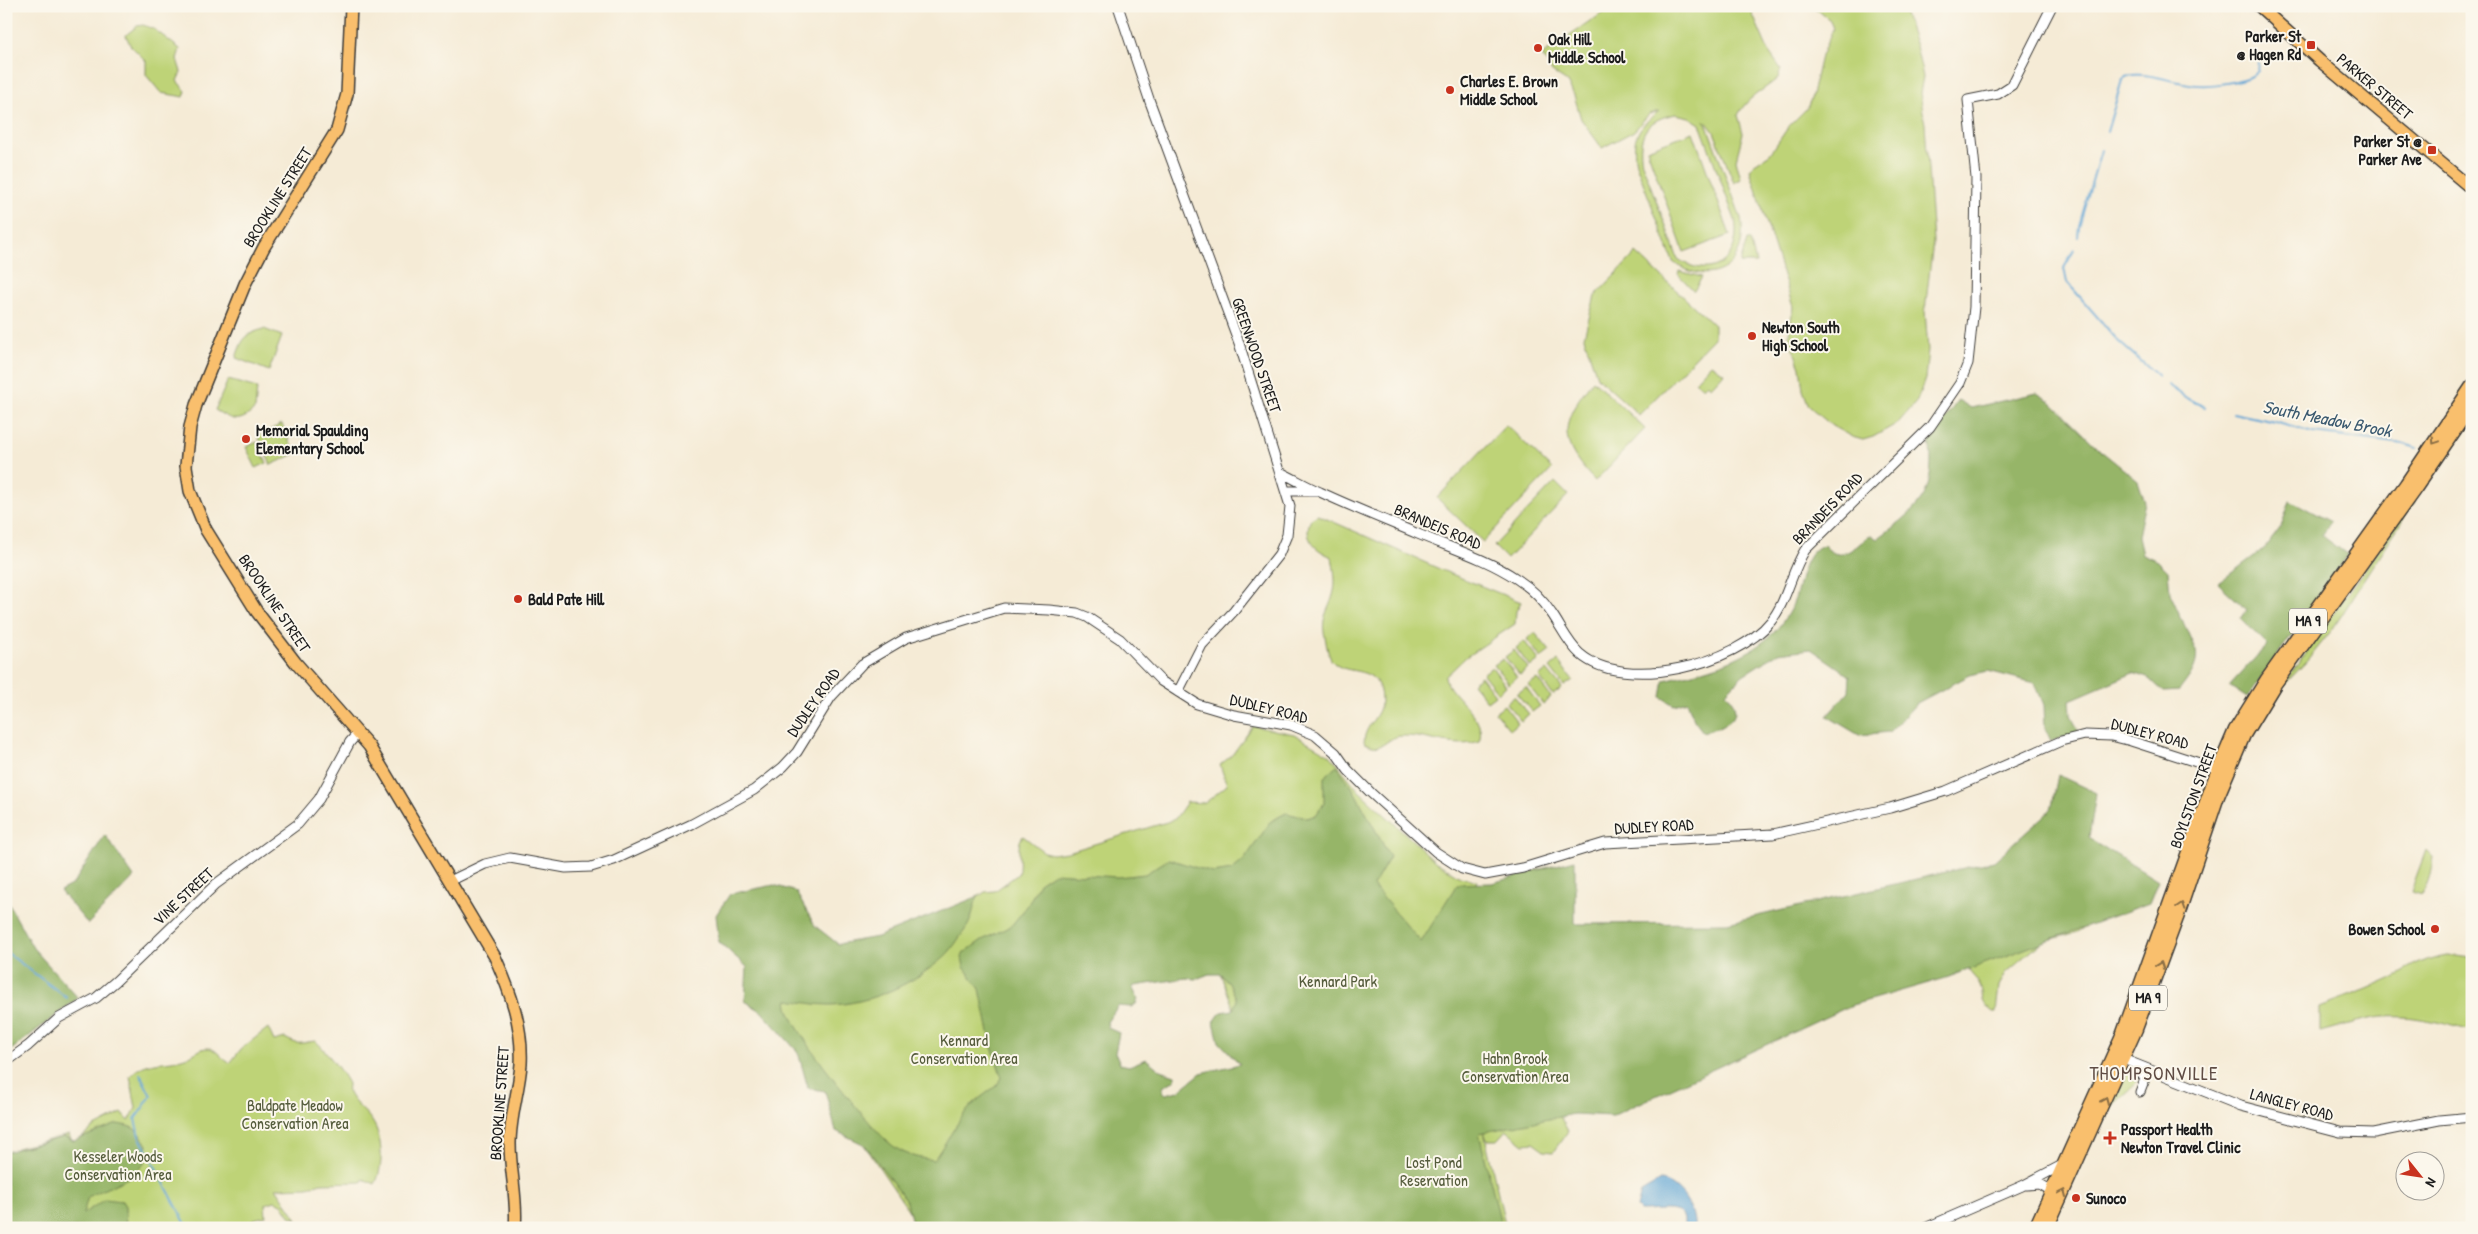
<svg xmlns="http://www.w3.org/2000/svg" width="2478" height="1234" viewBox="0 0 2478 1234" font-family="'Patrick Hand',sans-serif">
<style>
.green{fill:#bed377;stroke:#6d784a;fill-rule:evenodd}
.forest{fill:#96b568;stroke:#596842;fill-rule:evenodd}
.water{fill:#5ea4d4;stroke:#3d6078}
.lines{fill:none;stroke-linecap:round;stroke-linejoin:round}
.stream{stroke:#5ea4d4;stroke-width:2}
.minor-casing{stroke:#3d3b38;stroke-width:11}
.major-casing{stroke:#3d3b38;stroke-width:14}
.highway-casing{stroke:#3d3b38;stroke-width:15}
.minor{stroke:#fff;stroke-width:9}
.major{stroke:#f9bf6d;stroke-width:11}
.highway{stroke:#f9bf6d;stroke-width:12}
.oneway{stroke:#8a6e44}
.poi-dot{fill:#c8321e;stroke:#fbf7ec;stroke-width:2}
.labels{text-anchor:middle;stroke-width:4;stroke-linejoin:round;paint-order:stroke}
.shield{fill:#fbf7ec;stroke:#5f5e5a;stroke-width:1}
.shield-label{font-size:15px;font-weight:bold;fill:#1c1c1c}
.poi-label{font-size:16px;font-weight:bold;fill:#1c1c1c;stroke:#fbf7ec;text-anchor:start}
.street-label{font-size:16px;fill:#1c1c1c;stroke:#fbf7ec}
.park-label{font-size:16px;fill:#555c3c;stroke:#fbf7ec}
.water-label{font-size:18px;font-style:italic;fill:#3a596f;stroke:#fbf7ec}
.quarter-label{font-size:19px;letter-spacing:1px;fill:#5f4c44;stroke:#fbf7ec}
</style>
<rect width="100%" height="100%" fill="#fbf7ec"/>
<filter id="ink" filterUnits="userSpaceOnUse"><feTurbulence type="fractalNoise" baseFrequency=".02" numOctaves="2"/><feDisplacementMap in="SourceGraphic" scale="10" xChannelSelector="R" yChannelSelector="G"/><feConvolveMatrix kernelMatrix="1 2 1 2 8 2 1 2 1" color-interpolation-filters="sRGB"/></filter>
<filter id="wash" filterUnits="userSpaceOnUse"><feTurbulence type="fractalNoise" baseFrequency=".0096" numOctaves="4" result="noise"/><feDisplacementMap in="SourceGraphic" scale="20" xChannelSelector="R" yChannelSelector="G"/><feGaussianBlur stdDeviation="1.12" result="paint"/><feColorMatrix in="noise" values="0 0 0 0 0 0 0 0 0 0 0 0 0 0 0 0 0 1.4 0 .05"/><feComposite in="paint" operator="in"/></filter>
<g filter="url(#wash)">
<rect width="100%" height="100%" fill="#f5ebd6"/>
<path class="green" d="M1613,6h136l20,46 12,17 -3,9c-15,13 -31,19 -40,37l5,18 -7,27 5,19 -7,4 -20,-51 -9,-12 36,98c9,47 -29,72 -68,44l-37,-98c-5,-28 2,-36 23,-53l-10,3 -15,17 -32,17 -21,-29 -7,-24 -7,-13 -15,-10 -10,-17zM1676,114l13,3 11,7 35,96c7,39 -23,62 -57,39l-36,-96c-5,-29 5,-44 34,-49z
M1812,6h90l14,40 7,31 -3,16 5,31 8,118 -8,69 3,39 -3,29 -8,22 -19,22 -25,14 -10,3 -11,-3 -20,-11 -23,-20 -6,-16 -3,-23 -9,-24 -2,-9 4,-27 -43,-137 3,-5 17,-11 19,-28 18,-18 4,-9 10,-43 12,-27 -3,-9z
M143,25l11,4 26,20 -3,10 4,13 -4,9 9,10 -2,6 -23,-4 -15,-18v-14l-16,-16 -4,-10 11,-9z
M1693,132l37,103 -46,17 -37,-103z
M1747,240h3l6,23h-16z
M1636,253l78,72v13l-75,77 -42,-38 -13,-40 11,-41z
M1679,271l23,6 -8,14 -16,-17z
M264,329l18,7 -13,35 -33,-13c6,-18 8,-24 28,-29z
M1711,364l13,9 -13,14 -4,-3 -4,4 -8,-7z
M228,380l29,8 -2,21c-16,16 -23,11 -40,1z
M1593,380l52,49 -50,52c-38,-40 -36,-58 -2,-101z
M282,424l13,30 -24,11 -13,-29z
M1506,425l46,44 -69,73 -46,-44z
M257,442l10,21 -11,5 -10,-21z
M1555,482l13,13 -61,64 -13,-13z
M2415,501l-83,129 -25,31 -26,27 131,-186z
M1318,515l126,56 77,31 -5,9 -1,13 -49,33 -21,20c4,20 44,41 34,64 -23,9 -53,-6 -77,-5 -16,0 -19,19 -38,6 0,-17 18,-26 17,-42 -1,-39 -35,-22 -49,-39 -5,-7 -6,-21 -8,-29 -3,-14 6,-25 9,-37 4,-13 1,-25 -1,-38 -17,-7 -30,-19 -21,-38z
M1535,633l15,18 -9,7 -14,-19z
M1524,641l15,19 -9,7 -14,-19z
M1514,650l14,18 -8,7 -15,-18z
M1503,659l14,18 -8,7 -15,-19z
M1558,661l15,19 -9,6 -14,-18z
M1492,667l14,19 -8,7 -15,-19z
M1547,670l15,18 -9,7 -14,-18z
M1481,676l14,19 -8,6 -15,-18z
M1537,679l14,18 -8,7 -15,-19z
M1526,687l14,19 -8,6 -15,-18z
M1514,696l15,18 -8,7 -15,-18z
M1504,705l14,18 -8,7 -15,-18z
M1253,726l41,8 36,21 29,36 77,71 24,15 18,4 -4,7 54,29 -5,-44 42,-10 -7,250 10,18 -15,21 -9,-1 -11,-8 -9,1 -18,-14 -9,10h-10l-4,-12 23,100h-591l-4,-14 -156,-229 220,-86 10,-7 10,-1 23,-17c4,-11 -3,-30 5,-38l21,16 8,2 16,-2 99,-30 8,-3 12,-17 18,1 22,-18 -7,-20 12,-10zM1201,921l52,140 -89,126 -73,-189z
M2426,850l7,7c-2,12 -3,28 -12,37l-10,-3z
M2089,924l-12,8 -35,10 -36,31 -7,13 -3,26h-3c-16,-13 -7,-14 -14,-28 -3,-7 -9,-9 -11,-17z
M2448,955l24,3v73c-33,-9 -69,-19 -103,-12 -17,3 -33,9 -49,13v-25c20,-8 42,-15 61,-24 24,-10 39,-25 67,-28z
M268,1028l6,13 11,-3c14,8 15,5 30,3 7,4 30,35 33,43 0,2 -1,5 0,7 6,14 17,19 24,30 11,16 12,46 3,63l-12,-5 -1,3 -41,1 -13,4 -32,1 21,31 -7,-3 -8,-12 -7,-3 -10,3 1,12 -12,3 -2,9h-246v-72l11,-8 52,-13 4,10 20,-17 29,-15 7,8 7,-13 -6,-32c16,-18 35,-11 55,-18 7,-2 15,-10 22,-10 9,-1 15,12 23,15l11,-14z
M2130,1071l8,4 -1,8 -26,24 13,-33z"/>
<path class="forest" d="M2037,393l13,8 51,50 37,30 7,21 -7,34 4,18 16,7 10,10 2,22 26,58c3,15 -8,28 -17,40l-15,1 -14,-13 -17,-6 -63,27 1,15 8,18 -28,8 -6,-13 -1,-23 -9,-22 -47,-12 -18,4 -53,28 -28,29 -30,3 -32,-19 22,-25 1,-15 -39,-27 -33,4 -35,22 -17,17c21,27 1,33 -23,40l-9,-12 -7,-19 -13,4 -13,-8 3,-17c39,-9 85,-20 113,-51 8,-10 15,-21 19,-33 5,-17 8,-45 28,-51 17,21 32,0 47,-10l6,4c15,-11 33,-23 44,-39 10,-12 12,-42 8,-57l29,-43 13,8z
M2290,500l41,22 -10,13 27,20 -101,143 -18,-12 38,-41 -26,-26 6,-9 -29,-27 47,-35 16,-21z
M1337,766l15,21 38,70 -17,29 48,56 36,-58 35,-1 83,-23v64l152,-1 267,-62 57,-51 7,-35 38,18 -7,45 69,43 -9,22 -203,75 -94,27 -240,111 -38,-2 -95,19 23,95h-589l-6,-26 -42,-57 -29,-14 -11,-40 -17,-3 -10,-36 -37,-41 -16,-10 2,-34 -28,-25 -3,-27 14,-21 44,-9 22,7 19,34 23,18 39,-7 102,-41c-6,6 -5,22 -14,34 -7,9 -13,20 -21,27 -30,27 -75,47 -114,48 -15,0 -28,-3 -42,-5 -8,19 82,126 100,142 14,12 28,16 46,18l29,-45 13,-14 20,-15 6,-8 -10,-31 -12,-58 -16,-22 -2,-10 2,-4 18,-13 29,-14 17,-21 11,-22 15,-10 64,4 27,-3 24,-15 44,14 19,-3 12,-10 27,-39 15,-8 21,5 9,-3 8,-12v-26zM1209,974h12l8,9 8,17 -4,10 -12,2 -7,10 5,20 21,22 -39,9 -22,18 -13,3 -3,-1v-6l12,-7v-5l-15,-5 -14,-11 -17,7 -9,-2 -5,-11 4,-20 -11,-5 -1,-6 11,-16 13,1 5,-3 2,-5 -6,-12 2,-1 53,-8 9,1z
M105,835l29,42 -46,47 -28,-33 13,-7z
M6,899l27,49 45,50 -72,56z
M117,1124c19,3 20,5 30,21l-3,19 -12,12 -44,21 -5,17 22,-15 17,2 3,5 1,22h-120v-76l58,-15 10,4z"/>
<path class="water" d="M1660,1181c19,1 36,28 34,47h-11c8,-26 -29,-16 -43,-17l-3,-3 4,-16z"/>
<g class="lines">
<path class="stream" d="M2107,132l15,-52c12,-14 58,5 76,5 17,1 39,-3 54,-9l6,-5 1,-9
M2078,237l1,-11 22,-76
M2074,250l-10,18 3,14 52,60 39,34
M2168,385l20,14 17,8
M2233,413l38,8 42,12 91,11 13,4
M6,952l61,46
M140,1074l11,22 -16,23 4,17 49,92"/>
</g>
</g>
<g filter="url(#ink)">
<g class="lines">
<g class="minor-casing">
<path id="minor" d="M1118,6l32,96 89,241 51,163 -3,29 -8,19 -45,57 -32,34 -24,47
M1280,472c13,6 26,14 40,20 32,15 65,28 98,42 33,14 69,25 99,45 14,9 26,21 35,35 9,13 16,29 28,40 45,39 157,10 191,-33 16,-20 20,-49 34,-71l125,-123 30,-44 8,-20 6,-56 2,-129 -8,-78 30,-6 14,-9 40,-79
M1286,491h31
M450,881l35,-17 25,-6 56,10 25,-1 23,-7 78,-36 62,-34 29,-23 14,-15 34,-55 31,-33 44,-26 98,-30 45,2 28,3 10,4 33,22 41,42 36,23 37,11 57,10 24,10 21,18 12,17 23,23 65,59 26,17 23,6 38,-7 82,-25 168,-9 117,-26 56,-17 115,-50 24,-6 26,1 20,5 87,28
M2118,1057l123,49 99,26 34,1 65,-13 33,-3
M6,1062l22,-16 31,-28 37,-20 20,-17 100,-97 82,-60 21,-25 31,-57 8,-9
M2136,1066l9,13 -5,13
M2027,1185l13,-1 12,7
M1925,1228l97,-42 42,-22"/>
</g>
<g class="major-casing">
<path id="major" d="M351,6l-4,88 -10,36 -73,117 -19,37 -49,121 -6,22 -4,39 4,25 16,39 51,82 39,51 73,83 126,211c15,34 28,68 26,107 -2,27 -11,52 -11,80 0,28 8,56 5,84
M2259,6l61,55 152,128"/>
</g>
<g class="highway-casing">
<path id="highway" d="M2035,1228l88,-195 92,-256 20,-47 32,-51 139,-195 66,-98
M2047,1228l89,-199 41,-111 41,-122 26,-61 31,-51 140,-195 57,-84"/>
</g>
<use href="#minor" class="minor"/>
<use href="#major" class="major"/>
<use href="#highway" class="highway"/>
</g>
<defs><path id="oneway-chevron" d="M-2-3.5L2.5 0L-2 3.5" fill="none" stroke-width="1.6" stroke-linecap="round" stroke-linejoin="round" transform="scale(1.25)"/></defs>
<g class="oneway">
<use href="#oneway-chevron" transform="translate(2435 441) rotate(124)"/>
<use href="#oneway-chevron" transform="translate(2181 906) rotate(-72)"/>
<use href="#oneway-chevron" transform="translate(2160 965) rotate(-70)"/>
<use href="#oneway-chevron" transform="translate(2105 1101) rotate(-66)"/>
<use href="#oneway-chevron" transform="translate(2063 1193) rotate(-66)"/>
</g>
</g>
<g class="poi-dot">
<rect x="2306" y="40" width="10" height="10" rx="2.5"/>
<circle cx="1538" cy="48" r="5"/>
<circle cx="1450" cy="90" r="5"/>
<rect x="2427" y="145" width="10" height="10" rx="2.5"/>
<circle cx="1752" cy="336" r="5"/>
<circle cx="246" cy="439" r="5"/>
<circle cx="518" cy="599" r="5"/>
<circle cx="2435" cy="929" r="5"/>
<path d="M2107.5 1130.5h5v5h5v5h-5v5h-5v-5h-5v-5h5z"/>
<circle cx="2076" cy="1198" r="5"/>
</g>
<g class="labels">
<g class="shield">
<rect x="2289" y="608.5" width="38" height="25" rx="4"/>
<rect x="2129" y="985.5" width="38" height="25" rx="4"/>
</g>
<g class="shield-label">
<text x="2308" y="626">MA 9</text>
<text x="2148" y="1003">MA 9</text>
</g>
<g class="poi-label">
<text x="2301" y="42" text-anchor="end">Parker St<tspan x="2301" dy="18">@ Hagen Rd</tspan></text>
<text x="1548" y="45">Oak Hill<tspan x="1548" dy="18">Middle School</tspan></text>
<text x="1460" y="87">Charles E. Brown<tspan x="1460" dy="18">Middle School</tspan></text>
<text x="2422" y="147" text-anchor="end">Parker St @<tspan x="2422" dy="18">Parker Ave</tspan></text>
<text x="1762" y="333">Newton South<tspan x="1762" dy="18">High School</tspan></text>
<text x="256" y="436">Memorial Spaulding<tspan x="256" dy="18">Elementary School</tspan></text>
<text x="528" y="605">Bald Pate Hill</text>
<text x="2425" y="935" text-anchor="end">Bowen School</text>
<text x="2121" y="1135">Passport Health<tspan x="2121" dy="18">Newton Travel Clinic</tspan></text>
<text x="2086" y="1204">Sunoco</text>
</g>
<g class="street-label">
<text transform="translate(2375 86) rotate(40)" y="6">PARKER STREET</text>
<text transform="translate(277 197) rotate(-58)" y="6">BROOKLINE STREET</text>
<text transform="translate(1257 355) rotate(71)" y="6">GREENWOOD STREET</text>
<text transform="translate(1827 508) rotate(-46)" y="6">BRANDEIS ROAD</text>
<text transform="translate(1438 526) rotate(23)" y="6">BRANDEIS ROAD</text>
<text transform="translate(275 603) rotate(56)" y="6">BROOKLINE STREET</text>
<text transform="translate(813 702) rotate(-55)" y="6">DUDLEY ROAD</text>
<text transform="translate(1269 708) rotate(14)" y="6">DUDLEY ROAD</text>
<text transform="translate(2150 733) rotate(15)" y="6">DUDLEY ROAD</text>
<text transform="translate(2193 796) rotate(-70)" y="6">BOYLSTON STREET</text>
<text transform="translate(1654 826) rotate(-3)" y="6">DUDLEY ROAD</text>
<text transform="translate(183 896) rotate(-43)" y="6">VINE STREET</text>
<text transform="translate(499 1103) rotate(-86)" y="6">BROOKLINE STREET</text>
<text transform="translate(2292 1104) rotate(15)" y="6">LANGLEY ROAD</text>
</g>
<g class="park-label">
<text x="1338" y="987">Kennard Park</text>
<text x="964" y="1046">Kennard<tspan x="964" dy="18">Conservation Area</tspan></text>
<text x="1515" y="1064">Hahn Brook<tspan x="1515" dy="18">Conservation Area</tspan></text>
<text x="295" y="1111">Baldpate Meadow<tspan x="295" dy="18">Conservation Area</tspan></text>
<text x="118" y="1162">Kesseler Woods<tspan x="118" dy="18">Conservation Area</tspan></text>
<text x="1434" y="1168">Lost Pond<tspan x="1434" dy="18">Reservation</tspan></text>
</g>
<g class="water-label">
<text transform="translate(2327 419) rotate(11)" y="6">South Meadow Brook</text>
</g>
<g class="quarter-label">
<text x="2154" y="1080">THOMPSONVILLE</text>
</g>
</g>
<rect width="2478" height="1234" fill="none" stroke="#fbf7ec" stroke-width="25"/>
<g transform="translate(2420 1176) rotate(120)"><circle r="24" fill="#fbf7ec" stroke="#a29f99"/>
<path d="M0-4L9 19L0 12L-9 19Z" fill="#c8321e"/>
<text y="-8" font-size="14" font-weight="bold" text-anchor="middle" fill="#1c1c1c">N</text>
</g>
</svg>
